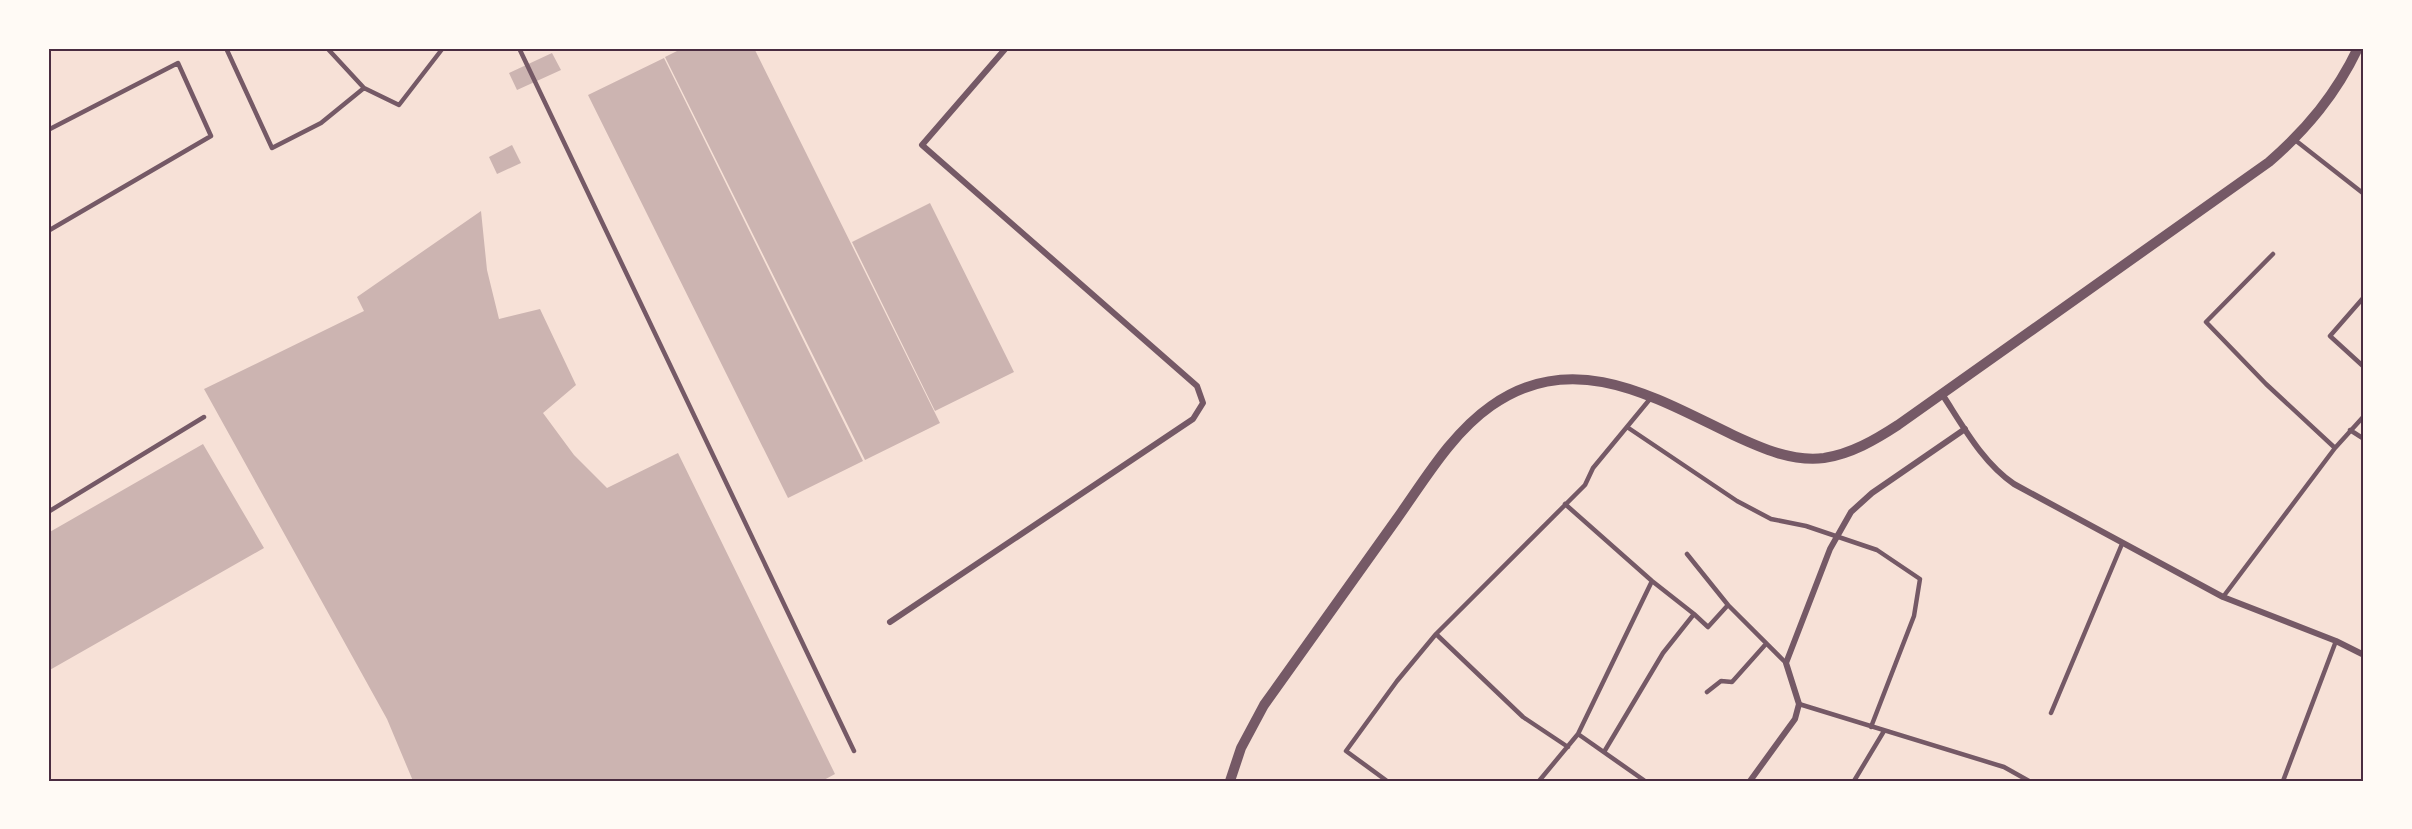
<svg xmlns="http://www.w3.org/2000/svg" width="2412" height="829" viewBox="0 0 2412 829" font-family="Arial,sans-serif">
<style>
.building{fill:#ccb4b1}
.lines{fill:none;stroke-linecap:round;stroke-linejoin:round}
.service{stroke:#755966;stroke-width:4.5}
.minor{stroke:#755966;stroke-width:6}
.tertiary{stroke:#755966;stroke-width:10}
.neatline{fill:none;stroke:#4a2c40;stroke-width:2}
</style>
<rect width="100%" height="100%" fill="#f7e1d7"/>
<path class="building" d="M683,48h71l186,375 -75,37 -200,-403z
M552,53l9,17 -44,20 -8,-17z
M664,58l199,403 -75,37 -200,-403z
M512,145l9,18 -24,11 -8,-17z
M930,203l84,169 -79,39 -83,-169z
M481,211l6,59 12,49 41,-10 36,76 -33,28 31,42 33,33 71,-35 157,321 -13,7h-409l-26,-62 -183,-330 160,-78 -7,-14z
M203,444l61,104 -216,123v-138z"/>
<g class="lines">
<path class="service" d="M226,48l46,100 49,-25 43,-35
M327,48l37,40 35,17 44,-57
M519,48l335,703
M48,130l130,-67 33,73 -163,95
M2295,140l69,54
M2273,254l-67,68 60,62 69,64
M2364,297l-34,39 34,31
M1627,427l110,74 34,18 35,7 71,24 43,29 -6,37 -43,111
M2350,430l14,9
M1565,504l87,77 42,33
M48,512l156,-95
M1687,554l41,51
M2223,597l112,-149 29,-32
M1436,634l87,83 45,30
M1707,692l14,-11 11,1 33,-37
M1799,704l205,63 25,14
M2051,713l71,-169
M1578,734l67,47
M1604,752l59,-99 31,-39 14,13 20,-22 58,58
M1387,781l-41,-30 51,-70 39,-47 149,-149 8,-17 57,-69
M1539,781l39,-47 74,-153
M1854,781l30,-50
M2283,781l53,-140"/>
<path class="minor" d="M1942,394c21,32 40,68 72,90l209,113 113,44 28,14
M890,622l303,-203 10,-16 -6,-17 -275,-241 84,-97
M1750,781l45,-62 4,-15 -13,-41 44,-114 21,-37 21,-19 93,-64"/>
<path class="tertiary" d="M1230,781l11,-33 23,-43c44,-62 88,-123 132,-185 28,-39 55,-86 95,-114 82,-59 165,-8 242,29 28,13 59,27 91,23 27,-4 51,-18 74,-33l371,-263c38,-33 67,-68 89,-114"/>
</g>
<rect width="2412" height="829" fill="none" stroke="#fffaf5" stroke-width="99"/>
<rect x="50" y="50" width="2312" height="730" class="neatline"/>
</svg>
